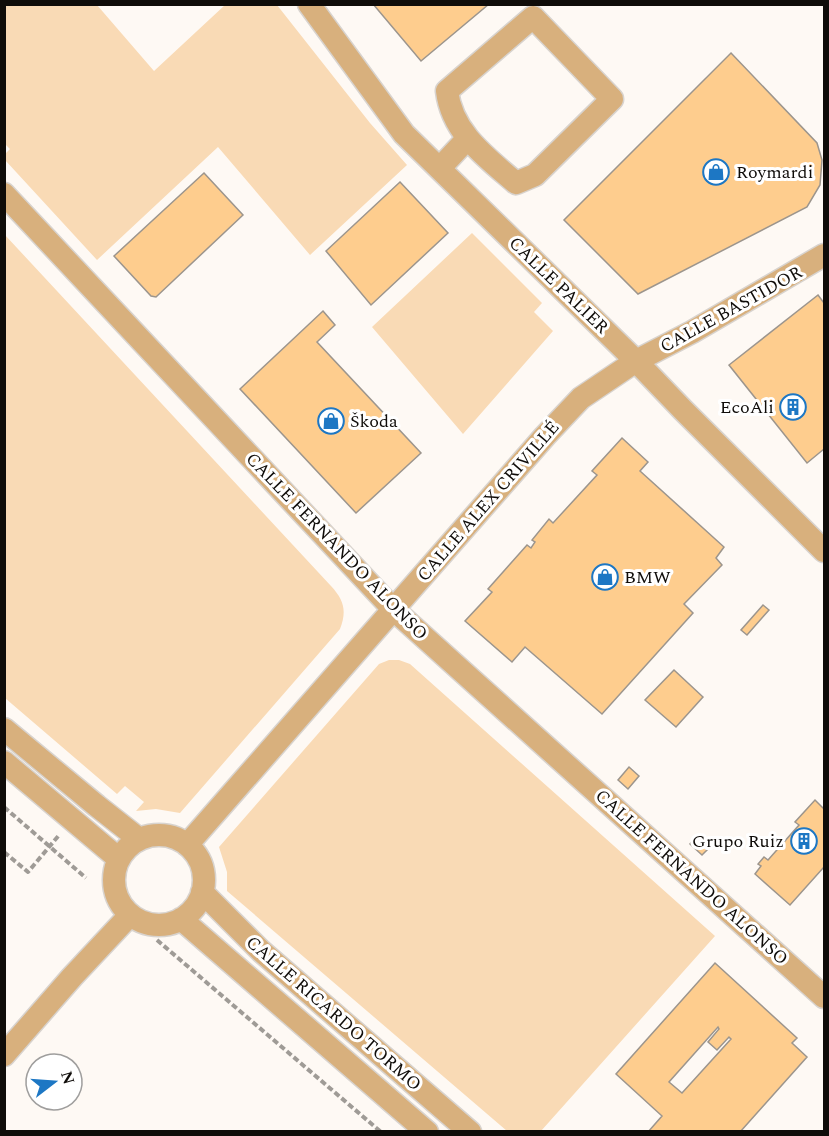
<svg xmlns="http://www.w3.org/2000/svg" width="829" height="1136" viewBox="0 0 829 1136" font-family="Spectral,serif">
<style>
.green{fill:#f9dab5}
.building{fill:#fecd8e;stroke:#9c958d;stroke-width:1.5;fill-rule:evenodd}
.lines{fill:none;stroke-linecap:round;stroke-linejoin:round}
.minor-casing{stroke:#d8d3ce;stroke-width:25}
.path{stroke:#9f9b96;stroke-width:4;stroke-dasharray:6 3;stroke-linecap:butt}
.minor{stroke:#d8b07d;stroke-width:22}
.labels{text-anchor:middle;stroke-width:6;stroke-linejoin:round;paint-order:stroke}
.poi-label{font-size:18px;fill:#0f0c09;stroke:#fff;text-anchor:start}
.street-label{font-size:18px;fill:#0f0c09;stroke:#fff}
</style>
<rect width="100%" height="100%" fill="#fef9f4"/>
<path class="green" d="M277,5l93,118 37,42 -97,90 -92,-108 -121,113 -92,-100v-6l5,-5 -6,-6 1,-138h92l57,66 71,-66z
M472,233l70,70 -8,9 19,19 -90,103 -91,-107z
M5,235l326,351c13,14 16,25 9,43l-160,184 -24,-4 -20,2 8,-9 -19,-16 -8,8 -112,-96z
M389,660h10l11,4 305,272 -174,195h-34l-280,-240v-19l-8,-25 160,-183z"/>
<path class="building" d="M373,4h116l-68,57z
M731,53l86,90 5,17 -2,25 -13,22 -169,87 -74,-74z
M204,173l39,42 -87,82 -5,-1 -37,-40z
M400,182l48,51 -77,72 -45,-54z
M818,295l6,8v146l-17,14 -78,-98z
M323,311l12,14 -18,17 104,111 -65,60 -116,-124z
M622,438l26,24 -8,9 84,76 -8,11 6,7 -38,39 9,9 -91,101 -77,-67 -13,15 -47,-41 27,-29 -4,-3 39,-44 4,3 4,-6 -3,-2 17,-21 4,4 44,-48 -5,-4z
M763,605l6,5 -22,25 -6,-5z
M674,670l29,27 -27,30 -31,-27z
M629,767l10,9 -11,13 -10,-9z
M815,800l9,9v58l-34,38 -35,-31 6,-8 -3,-2 6,-7 4,3 31,-35 -4,-3z
M694,839l13,11 -5,5 -12,-11z
M715,963l82,75 -5,5 15,14 -67,75h-92l14,-16 -46,-42zM718,1027l1,2 -11,13 9,8 12,-13 2,2 -49,54 -13,-11z"/>
<g class="lines">
<g class="minor-casing">
<path id="minor" d="M309,4l95,130 232,227 47,49 141,141
M533,17l79,82 -77,76 -19,8c-30,-26 -64,-50 -69,-92z
M440,168l27,-29
M4,194l389,415 431,388
M4,729l93,77 42,33
M4,762l115,97
M114 880a45 45 0 1 1 90 0a45 45 0 1 1-90 0Z
M187,845l358,-409 36,-38 55,-37 56,-29 132,-77
M202,892l59,59 209,181
M181,919l246,213
M4,1055l68,-78 58,-62"/>
</g>
<path class="path" d="M4,807l82,71
M4,852l24,20 32,-38
M157,940l224,192"/>
<use href="#minor" class="minor"/>
</g>
<defs>
<g id="shop-ring" transform="scale(1.35)"><circle r="9.5" fill="#fff" stroke="#1d77c4" stroke-width="1.5"/><path d="M-5-2.5h2.3a2.7 3.5 0 0 1 5.4 0H5L5.5 6h-11ZM-1.5-2.5h3a1.5 2.3 0 0 0-3 0Z" fill="#1d77c4"/></g>
<g id="building-ring" transform="scale(1.35)"><circle r="9.5" fill="#fff" stroke="#1d77c4" stroke-width="1.5"/><path d="M-4-6H4V6H1V3H-1V6H-4ZM-2.5-4.3h1.7v1.8h-1.7ZM.8-4.3h1.7v1.8H.8ZM-2.5-1h1.7V.8h-1.7ZM.8-1h1.7V.8H.8Z" fill="#1d77c4"/></g>
</defs>
<g fill-rule="evenodd">
<use href="#shop-ring" x="716" y="172"/>
<use href="#building-ring" x="793" y="407"/>
<use href="#shop-ring" x="331" y="421"/>
<use href="#shop-ring" x="605" y="577"/>
<use href="#building-ring" x="804" y="841"/>
</g>
<g class="labels">
<g class="poi-label">
<text x="736" y="178">Roymardi</text>
<text x="774" y="413" text-anchor="end">EcoAli</text>
<text x="350" y="427">Škoda</text>
<text x="624" y="583">BMW</text>
<text x="784" y="847" text-anchor="end">Grupo Ruiz</text>
</g>
<g class="street-label">
<text transform="translate(559 285) rotate(44)" y="6">CALLE PALIER</text>
<text transform="translate(731 309) rotate(-29)" y="6">CALLE BASTIDOR</text>
<text transform="translate(488 501) rotate(-49)" y="6">CALLE ALEX CRIVILLÉ</text>
<text transform="translate(337 546) rotate(46)" y="6">CALLE FERNANDO ALONSO</text>
<text transform="translate(692 877) rotate(42)" y="6">CALLE FERNANDO ALONSO</text>
<text transform="translate(334 1013) rotate(41)" y="6">CALLE RICARDO TORMO</text>
</g>
</g>
<rect width="829" height="1136" fill="none" stroke="#0f0c09" stroke-width="12"/>
<g transform="translate(54 1082) rotate(73)"><circle r="28" fill="#ffffff" stroke="#9f9e9d" stroke-width="1.5"/>
<path d="M0-4.5L10 22L0 15L-10 22Z" fill="#1d77c4"/>
<text y="-9" font-size="16" font-weight="bold" text-anchor="middle" fill="#0f0c09">N</text>
</g>
</svg>
